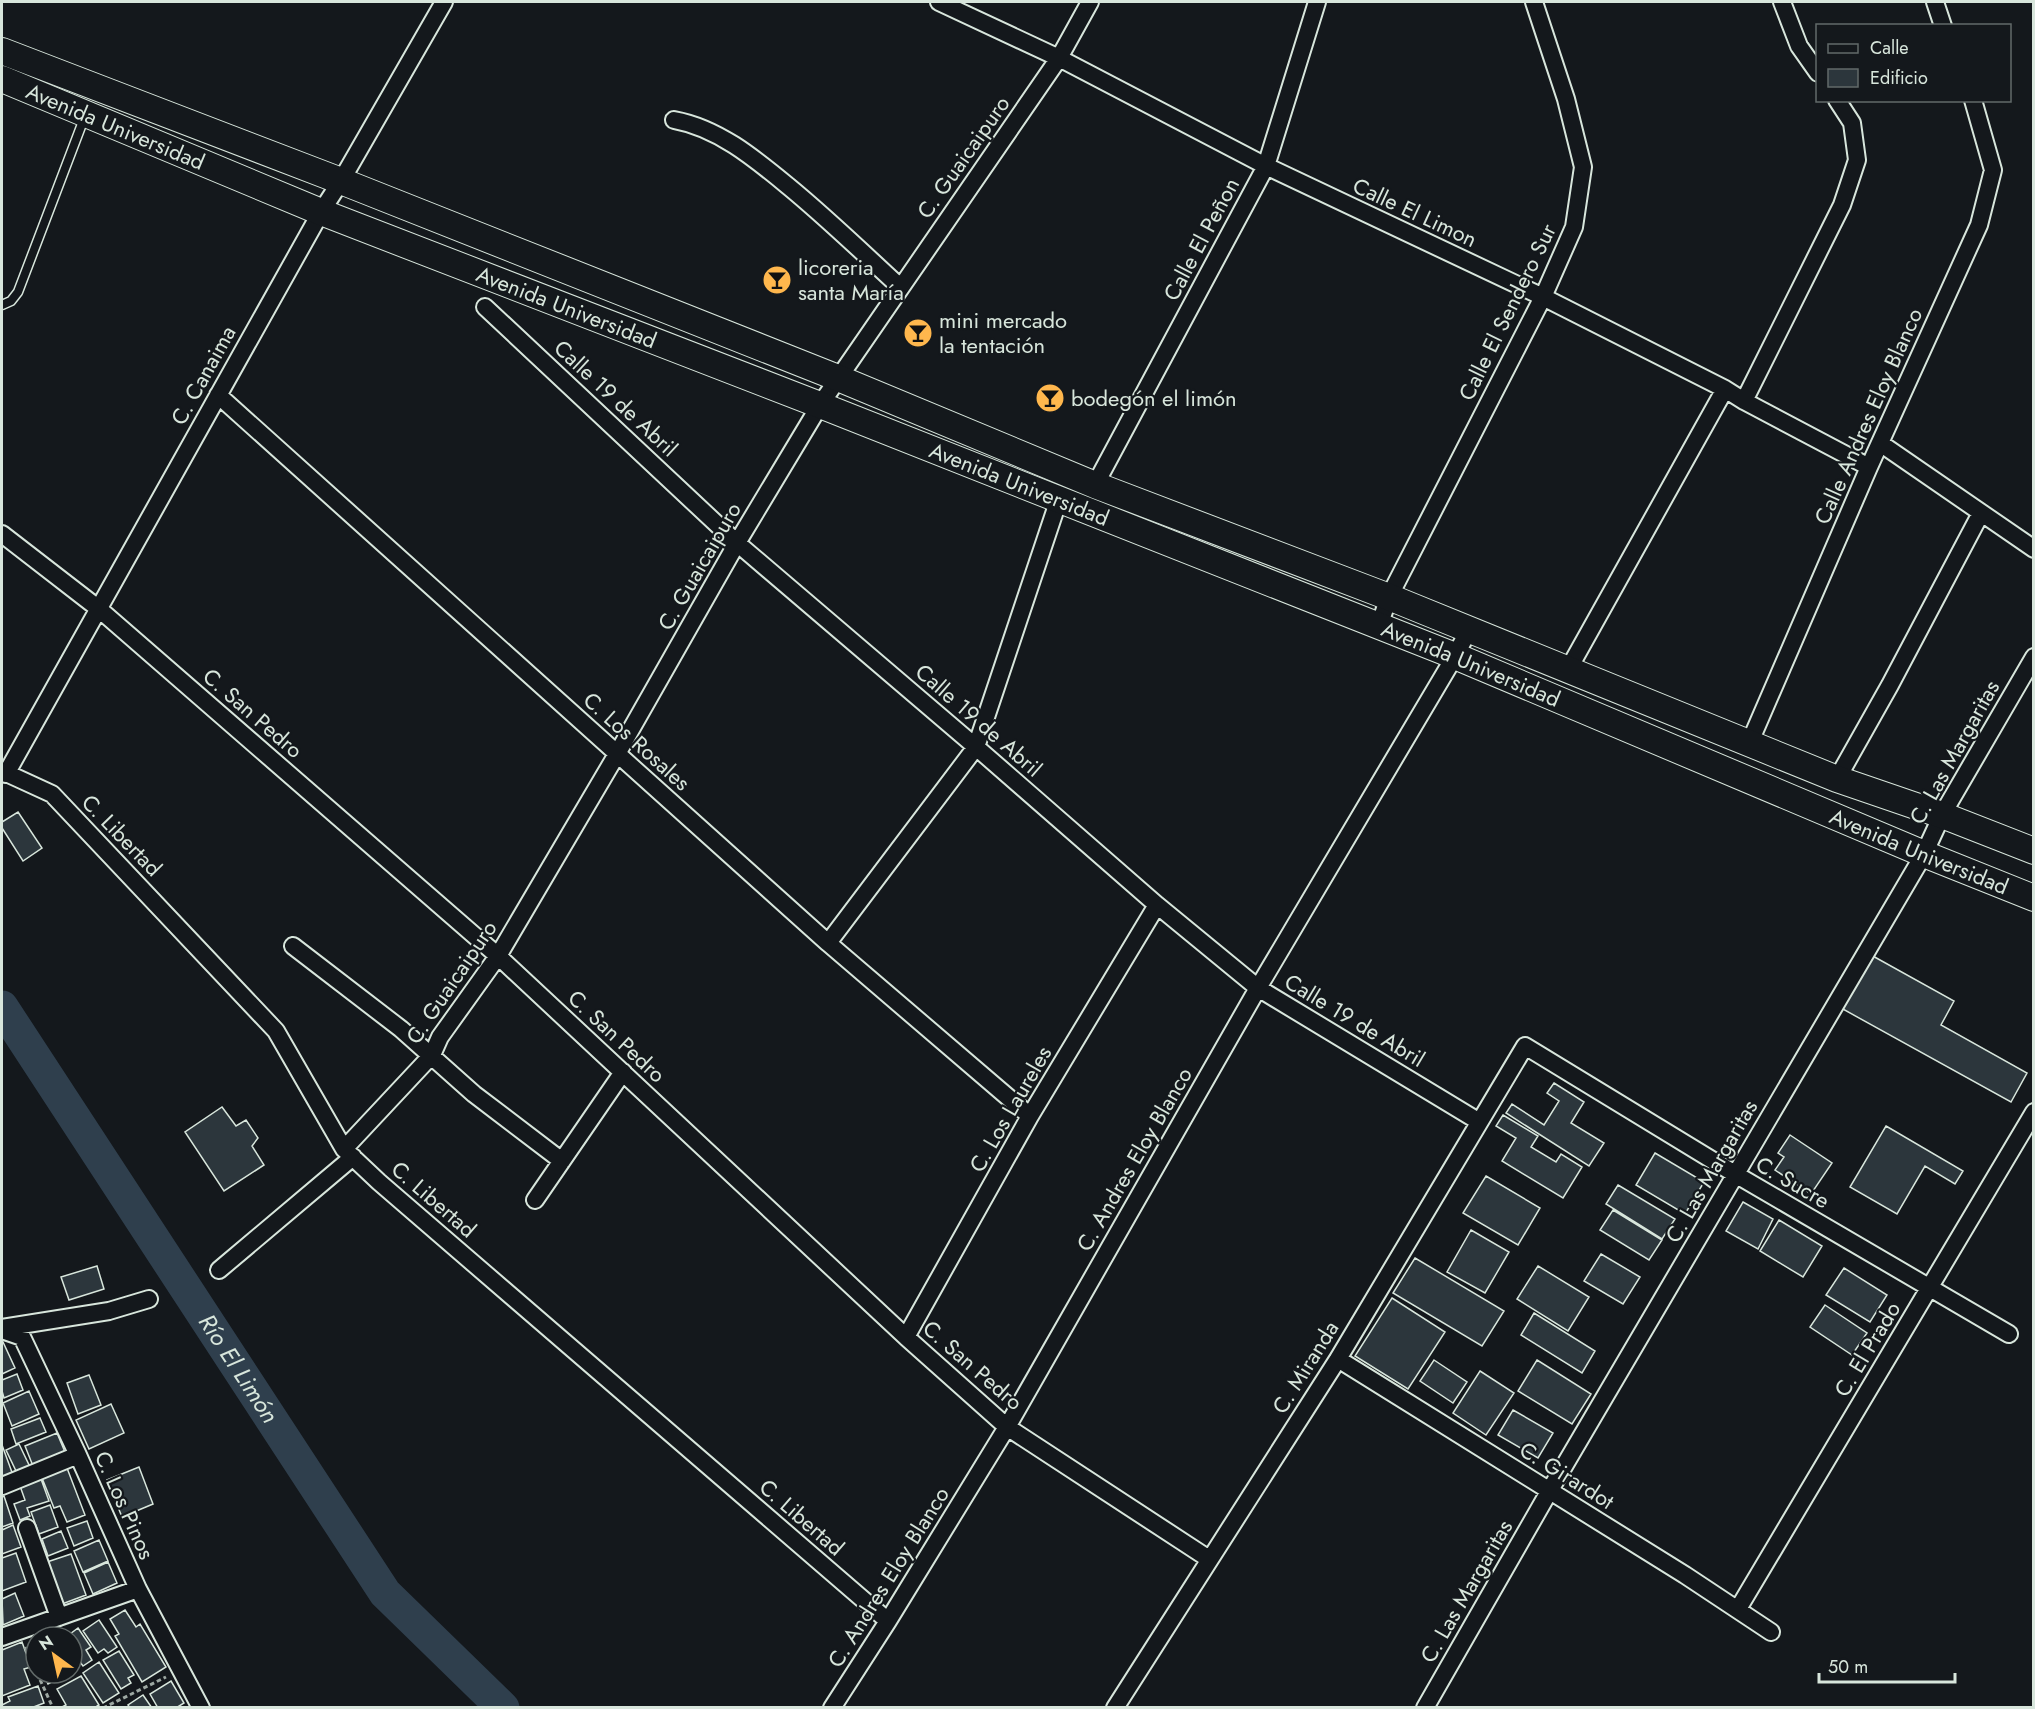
<svg xmlns="http://www.w3.org/2000/svg" width="2035" height="1709" viewBox="0 0 2035 1709" font-family="Jost,sans-serif">
<style>
.lines{fill:none;stroke-linecap:round;stroke-linejoin:round}
.river{stroke:#2f3f4d;stroke-width:33}
.building{fill:#2c363c;stroke:#d8e6dc;stroke-width:1.5}
.lane-casing{stroke:#d8e6dc;stroke-width:11}
.street-casing{stroke:#d8e6dc;stroke-width:20}
.primary-casing{stroke:#d8e6dc;stroke-width:28}
.path{stroke:#9da8a2;stroke-width:3;stroke-dasharray:4.5 3;stroke-linecap:butt}
.lane{stroke:#14181c;stroke-width:8}
.street{stroke:#14181c;stroke-width:16}
.primary{stroke:#14181c;stroke-width:26}
.labels{text-anchor:middle;stroke-width:4.5;stroke-linejoin:round;paint-order:stroke}
.street-label{font-size:22px;fill:#d8e6dc;stroke:#14181c}
.poi-label{font-size:22px;fill:#d8e6dc;stroke:#14181c;text-anchor:start}
.water-label{font-size:24px;font-style:italic;fill:#d8e6dc;stroke:#14181c}
</style>
<rect width="100%" height="100%" fill="#14181c"/>
<g class="lines">
<path class="river" id="s1" d="M2,1007l383,586 118,115"/>
</g>
<path class="building" d="M18,812l24,36 -19,13 -21,-33v-6z
M1871,955l83,46 -13,24 86,48 -16,29 -170,-94z
M1554,1083l30,19 -13,21 33,20 -15,23 -83,-53 6,-9 32,21 15,-24 -12,-8z
M222,1107l14,19 10,-6 12,18 -6,8 12,19 -40,26 -39,-59z
M1503,1115l35,21 -7,11 25,15 5,-8 21,13 -19,31 -61,-37 14,-23 -20,-12z
M1886,1126l77,45 -8,13 -30,-18 -28,48 -47,-27z
M1790,1135l42,28 -21,31 -36,-24 9,-13 -6,-4z
M1655,1153l49,29 -19,32 -49,-29z
M1486,1176l54,32 -22,37 -55,-32z
M1618,1185l57,34 -13,20 -56,-35z
M1743,1202l30,17 -15,30 -32,-18z
M1613,1210l49,30 -13,20 -49,-30z
M1779,1220l43,26 -19,31 -43,-26z
M1471,1230l38,22 -24,41 -38,-21z
M1601,1254l39,23 -17,27 -39,-23z
M1415,1258l89,53 -22,35 -89,-53z
M97,1266l7,23 -35,11 -8,-23z
M1538,1266l51,31 -21,34 -51,-32z
M1844,1268l43,27 -17,27 -44,-27z
M1392,1298l53,34 -37,57 -53,-33z
M1825,1305l42,28 -15,22 -42,-28z
M1534,1313l61,38 -13,22 -61,-38z
M3,1342l12,26 -13,6v-31z
M1434,1360l33,22 -14,21 -33,-22z
M1537,1360l54,34 -19,30 -54,-33z
M1480,1371l34,22 -28,42 -33,-22z
M17,1374l6,16 -19,8 -2,-7v-11z
M89,1375l12,30 -23,9 -11,-31z
M29,1391l10,23 -27,12 -9,-23z
M111,1404l13,29 -35,16 -13,-29z
M1513,1410l40,23 -15,25 -40,-23z
M40,1418l6,14 -30,12 -5,-15z
M57,1433l8,19 -32,14 -8,-20z
M19,1444l11,23 -13,6 -11,-23z
M2,1445l11,30 -11,5z
M139,1467l14,37 -31,13 -15,-37z
M67,1468l18,47 -18,7 -7,-16 -6,2 -12,-30z
M41,1479l8,22 -22,7 3,8 -10,4 -6,-16 11,-4 -5,-14z
M4,1496l9,27 -11,4v-30z
M50,1505l8,22 -19,7 -8,-22z
M87,1521l6,17 -19,8 -7,-18z
M13,1525l8,22 -19,7v-24z
M61,1531l7,17 -20,8 -6,-17z
M99,1540l9,21 -25,11 -9,-21z
M16,1553l10,29 -24,9v-33z
M71,1554l15,41 -24,9 -15,-42z
M108,1562l9,21 -24,11 -9,-21z
M15,1593l9,23 -21,9 -1,-26z
M125,1610l11,17 4,-3 26,43 -24,15 -27,-46 4,-2 -9,-15z
M99,1620l18,27 -9,6 -4,-4 -6,4 -15,-22z
M78,1628l13,19 -5,3 6,10 -9,6 -11,-15v-14h-6z
M22,1642l9,25 -7,2 6,16 -28,11v-46z
M119,1651l15,24 -6,3 3,5 -10,6 -18,-29z
M99,1662l20,31 -16,10 -20,-30z
M43,1673h26l-21,11z
M81,1676l18,29 -5,3h-34l6,-3 -9,-16z
M171,1681l13,22 -8,5h-18l-8,-14z
M38,1686l6,17 -13,5h-29v-3l8,-4 -2,-4z
M143,1695l9,13h-22l-2,-3z"/>
<g class="lines">
<g class="lane-casing">
<path id="lane" d="M2,305l9,-4 7,-9 67,-176"/>
</g>
<g class="street-casing">
<path id="street" d="M939,2l120,56 207,108 277,131 182,92 19,12 125,66
M1782,2l17,44 19,27
M1935,2l8,24
M674,120c44,8 80,38 114,66 39,32 75,67 112,101
M485,307l252,236 239,204 181,158 101,83 220,133
M218,395l610,548 202,173
M1744,401l98,-196 15,-45 -5,-37 -15,-23
M1880,443l154,106
M1095,485l171,-319 51,-164
M2,534l97,75 399,347 408,381 101,90 202,132
M1379,626l10,-29 154,-300 31,-70 9,-60 -17,-68 -32,-97
M1568,670l157,-281
M1749,744l120,-277 110,-242 14,-55 -20,-70
M2,771l50,23 224,237 68,118 35,33 509,439
M6,774l315,-562 20,-31 103,-179
M1837,779l53,-94 91,-172
M828,943l148,-196 83,-248
M293,946l108,83 73,65 88,67
M344,1149l88,-94 8,-18 58,-81 119,-202 120,-211 83,-138 239,-347 31,-56
M535,1200l88,-128
M219,1270l134,-113
M2,1328l107,-17 40,-12
M2,1330l20,7 56,118 60,134 63,119
M906,1337l124,-221 127,-211
M1338,1359l347,216 86,57
M2,1486l76,-31
M27,1528l32,89
M1738,1609l296,-497
M2,1637l136,-48
M832,1708l56,-87 119,-194 251,-439 197,-332 14,-26
M1115,1708l223,-349 187,-313 210,128 274,160
M1425,1708l125,-218 374,-636 18,-39 92,-158"/>
</g>
<g class="primary-casing">
<g id="primary">
<path d="M2,51l339,130 497,197 257,107 294,112 448,182 105,36 92,36"/>
<path id="s2" d="M2,79l319,133 499,193 635,251 469,198 110,44"/>
</g>
</g>
<path class="path" d="M25,1647l11,24
M37,1673l16,35
M103,1708l63,-31"/>
<use href="#lane" class="lane"/>
<use href="#street" class="street"/>
<use href="#primary" class="primary"/>
</g>
<defs>
<g id="bar-disc" transform="scale(1.5)"><circle r="9.5" fill="#ffb74d" stroke="#14181c"/><path d="M-6-5H6L.8 .8V4.5H3.5V6h-7V4.5H-.8V.8Z" fill="#111"/></g>
</defs>
<g fill-rule="evenodd">
<use href="#bar-disc" x="777" y="280"/>
<use href="#bar-disc" x="918" y="333"/>
<use href="#bar-disc" x="1050" y="398"/>
</g>
<g class="labels">
<g class="street-label">
<text dy="8" stroke="none"><textPath href="#s2" startOffset="123">Avenida Universidad</textPath></text>
<text transform="translate(963 157) rotate(-55)" y="8">C. Guaicaipuro</text>
<text transform="translate(1415 212) rotate(25)" y="8">Calle El Limon</text>
<text transform="translate(1201 239) rotate(-62)" y="8">Calle El Peñon</text>
<text dy="8" stroke="none"><textPath href="#s2" startOffset="609">Avenida Universidad</textPath></text>
<text transform="translate(1507 312) rotate(-64)" y="8">Calle El Sendero Sur</text>
<text transform="translate(203 375) rotate(-61)" y="8">C. Canaima</text>
<text transform="translate(616 398) rotate(43)" y="8">Calle 19 de Abril</text>
<text transform="translate(1868 416) rotate(-66)" y="8">Calle Andres Eloy Blanco</text>
<text dy="8" stroke="none"><textPath href="#s2" startOffset="1095">Avenida Universidad</textPath></text>
<text transform="translate(699 566) rotate(-60)" y="8">C. Guaicaipuro</text>
<text dy="8" stroke="none"><textPath href="#s2" startOffset="1581">Avenida Universidad</textPath></text>
<text transform="translate(253 713) rotate(41)" y="8">C. San Pedro</text>
<text transform="translate(979 720) rotate(41)" y="8">Calle 19 de Abril</text>
<text transform="translate(637 741) rotate(42)" y="8">C. Los Rosales</text>
<text transform="translate(1954 752) rotate(-61)" y="8">C. Las Margaritas</text>
<text transform="translate(122 835) rotate(46)" y="8">C. Libertad</text>
<text dy="8" stroke="none"><textPath href="#s2" startOffset="2067">Avenida Universidad</textPath></text>
<text transform="translate(451 982) rotate(-56)" y="8">C. Guaicaipuro</text>
<text transform="translate(1355 1020) rotate(31)" y="8">Calle 19 de Abril</text>
<text transform="translate(617 1036) rotate(43)" y="8">C. San Pedro</text>
<text transform="translate(1010 1109) rotate(-60)" y="8">C. Los Laureles</text>
<text transform="translate(1134 1159) rotate(-60)" y="8">C. Andres Eloy Blanco</text>
<text transform="translate(1711 1171) rotate(-60)" y="8">C. Las Margaritas</text>
<text transform="translate(1793 1182) rotate(30)" y="8">C. Sucre</text>
<text transform="translate(434 1199) rotate(41)" y="8">C. Libertad</text>
<text transform="translate(1867 1349) rotate(-59)" y="8">C. El Prado</text>
<text transform="translate(973 1365) rotate(41)" y="8">C. San Pedro</text>
<text transform="translate(1305 1367) rotate(-58)" y="8">C. Miranda</text>
<text transform="translate(1567 1475) rotate(32)" y="8">C. Girardot</text>
<text transform="translate(125 1505) rotate(66)" y="8">C. Los Pinos</text>
<text transform="translate(802 1517) rotate(41)" y="8">C. Libertad</text>
<text transform="translate(888 1577) rotate(-58)" y="8">C. Andres Eloy Blanco</text>
<text transform="translate(1466 1591) rotate(-60)" y="8">C. Las Margaritas</text>
</g>
<g class="poi-label">
<text x="798" y="275">licoreria<tspan x="798" dy="25">santa María</tspan></text>
<text x="939" y="328">mini mercado<tspan x="939" dy="25">la tentación</tspan></text>
<text x="1071" y="406">bodegón el limón</text>
</g>
<g class="water-label">
<text dy="8" stroke="none"><textPath href="#s1" startOffset="432">Río El Limón</textPath></text>
</g>
</g>
<rect width="2035" height="1709" fill="none" stroke="#d8e6dc" stroke-width="6"/>
<rect x="1816" y="24" width="195" height="78" fill="#14181c" stroke="#626a69" stroke-width="1.5"/>
<rect x="1828" y="44" width="30" height="9" fill="#14181c" stroke="#626a69" stroke-width="1.5"/>
<text x="1870" y="54" font-size="18" fill="#d8e6dc">Calle</text>
<rect x="1828" y="69" width="30" height="18" fill="#2c363c" stroke="#626a69" stroke-width="1.5"/>
<text x="1870" y="84" font-size="18" fill="#d8e6dc">Edificio</text>
<g transform="translate(54 1655) rotate(327)"><circle r="28" fill="#14181c" stroke="#626a69" stroke-width="1.5"/>
<path d="M0-4.5L10 22L0 15L-10 22Z" fill="#ffb74d"/>
<text y="-9" font-size="16" font-weight="bold" text-anchor="middle" fill="#d8e6dc">N</text>
</g>
<path d="M1819 1673v9h136v-9" fill="none" stroke="#d8e6dc" stroke-width="3"/>
<text x="1828" y="1673" font-size="18" fill="#d8e6dc" stroke="#14181c" stroke-width="4.5" paint-order="stroke">50 m</text>
</svg>
